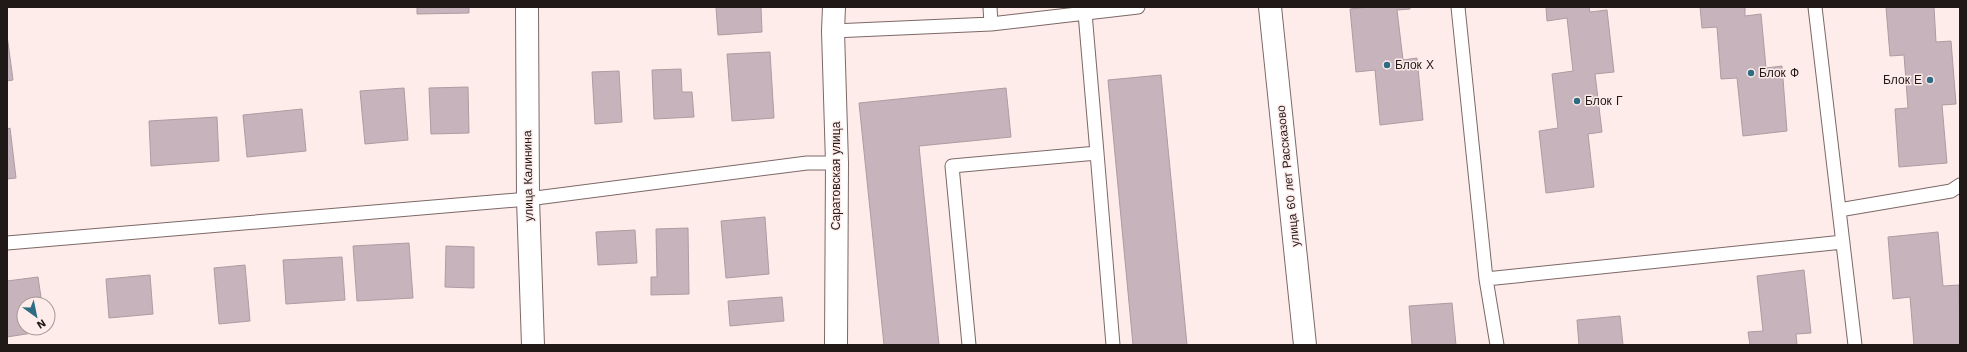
<svg xmlns="http://www.w3.org/2000/svg" width="1967" height="352" viewBox="0 0 1967 352" font-family="'Work Sans',sans-serif">
<style>
.building{fill:#c6b3bb;stroke:#ae9ba3}
.lines{fill:none;stroke-linecap:round;stroke-linejoin:round}
.service-casing{stroke:#7c6867;stroke-width:15}
.minor-casing{stroke:#7c6867;stroke-width:24}
.service{stroke:#fff;stroke-width:13}
.minor{stroke:#fff;stroke-width:22}
.poi-dot{fill:#2d6c82;stroke:#feecea;stroke-width:1.5}
.labels{text-anchor:middle;stroke-width:3;stroke-linejoin:round;paint-order:stroke}
.poi-label{font-size:12px;fill:#201918;stroke:#feecea;text-anchor:start}
.street-label{font-size:12px;fill:#201918;stroke:#feecea}
</style>
<rect width="100%" height="100%" fill="#feecea"/>
<path class="building" d="M417,7h52v6l-52,1z
M716,7h45l1,25 -44,3z
M1410,7v2l-13,1 6,50 14,-2 6,62 -43,5 -5,-55 -19,2 -6,-63 19,-2z
M1546,7h43l1,5 17,-2 7,62 -19,2 7,58 -14,2 6,53 -48,6 -7,-62 19,-3 -6,-54 21,-3 -6,-53 -20,3z
M1700,7h45v9l16,-2 5,54 16,-2 5,65 -44,5 -6,-58 -16,1 -4,-52 -15,1z
M1886,7h48l2,35 15,-1 5,63 -14,1 5,58 -48,4 -4,-58 13,-1 -4,-53 -14,1z
M7,35l6,45 -6,1z
M770,52l4,66 -42,3 -5,-67z
M681,69l1,23h10l2,25 -40,2 -2,-49z
M619,71l3,51 -27,2 -3,-52z
M1161,75l26,270h-54l-25,-265z
M468,87l1,46 -38,1 -2,-46z
M404,88l4,52 -43,4 -5,-53z
M1006,88l5,49 -92,9 20,199h-55l-25,-242z
M302,109l4,42 -59,6 -4,-42z
M217,117l2,44 -68,5 -2,-45z
M10,128l6,50 -9,1v-50z
M765,217l4,57 -43,4 -5,-57z
M688,228l1,66 -38,1v-18h6l-1,-48z
M635,230l2,33 -39,2 -2,-33z
M1938,232l5,54 16,-1 1,60h-46l-4,-48 -17,2 -5,-62z
M409,243l4,55 -56,3 -4,-55z
M446,246l28,1v41l-29,-1z
M342,257l3,43 -59,4 -3,-44z
M245,265l5,56 -31,3 -5,-56z
M1804,270l7,63 -15,1 1,11h-47l-2,-13 15,-1 -6,-55z
M150,275l3,39 -44,4 -3,-39z
M38,277l4,27h-18v24h21v3l-38,6v-56z
M782,297l2,24 -54,5 -2,-25z
M1452,303l4,42h-44l-3,-39z
M1620,316l3,29h-44l-2,-25z"/>
<g class="lines">
<g class="service-casing">
<path id="service" d="M990,7l1,17
M1458,7l28,272 11,66
M1815,7l40,338
M833,31l158,-7 147,-17
M1097,153l16,192
M1839,210l112,-19 9,-6
M7,243l521,-44 279,-36h30
M1486,279l357,-37
M969,345l-17,-179 145,-13 -12,-140"/>
</g>
<g class="minor-casing">
<path id="minor" d="M527,7l1,192 5,146
M834,7l-1,24 4,132 -1,182
M1270,7l35,338"/>
</g>
<use href="#service" class="service"/>
<use href="#minor" class="minor"/>
</g>
<g class="poi-dot">
<circle cx="1387" cy="65" r="4"/>
<circle cx="1751" cy="73" r="4"/>
<circle cx="1930" cy="80" r="4"/>
<circle cx="1577" cy="101" r="4"/>
</g>
<g class="labels">
<g class="poi-label">
<text x="1395" y="69">Блок Х</text>
<text x="1759" y="77">Блок Ф</text>
<text x="1922" y="84" text-anchor="end">Блок Е</text>
<text x="1585" y="105">Блок Г</text>
</g>
<g class="street-label">
<text transform="translate(528 176) rotate(-91)" y="4">улица Калинина</text>
<text transform="translate(836 176) rotate(-90)" y="4">Саратовская улица</text>
<text transform="translate(1288 176) rotate(-96)" y="4">улица 60 лет Рассказово</text>
</g>
</g>
<rect width="1967" height="352" fill="none" stroke="#201918" stroke-width="16"/>
<g transform="translate(36 316) rotate(147)"><circle r="19" fill="#feecea" stroke="#a59896"/>
<path d="M0-3L7 15L0 10L-7 15Z" fill="#2d6c82"/>
<text y="-6" font-size="11" font-weight="bold" text-anchor="middle" fill="#201918">N</text>
</g>
</svg>
